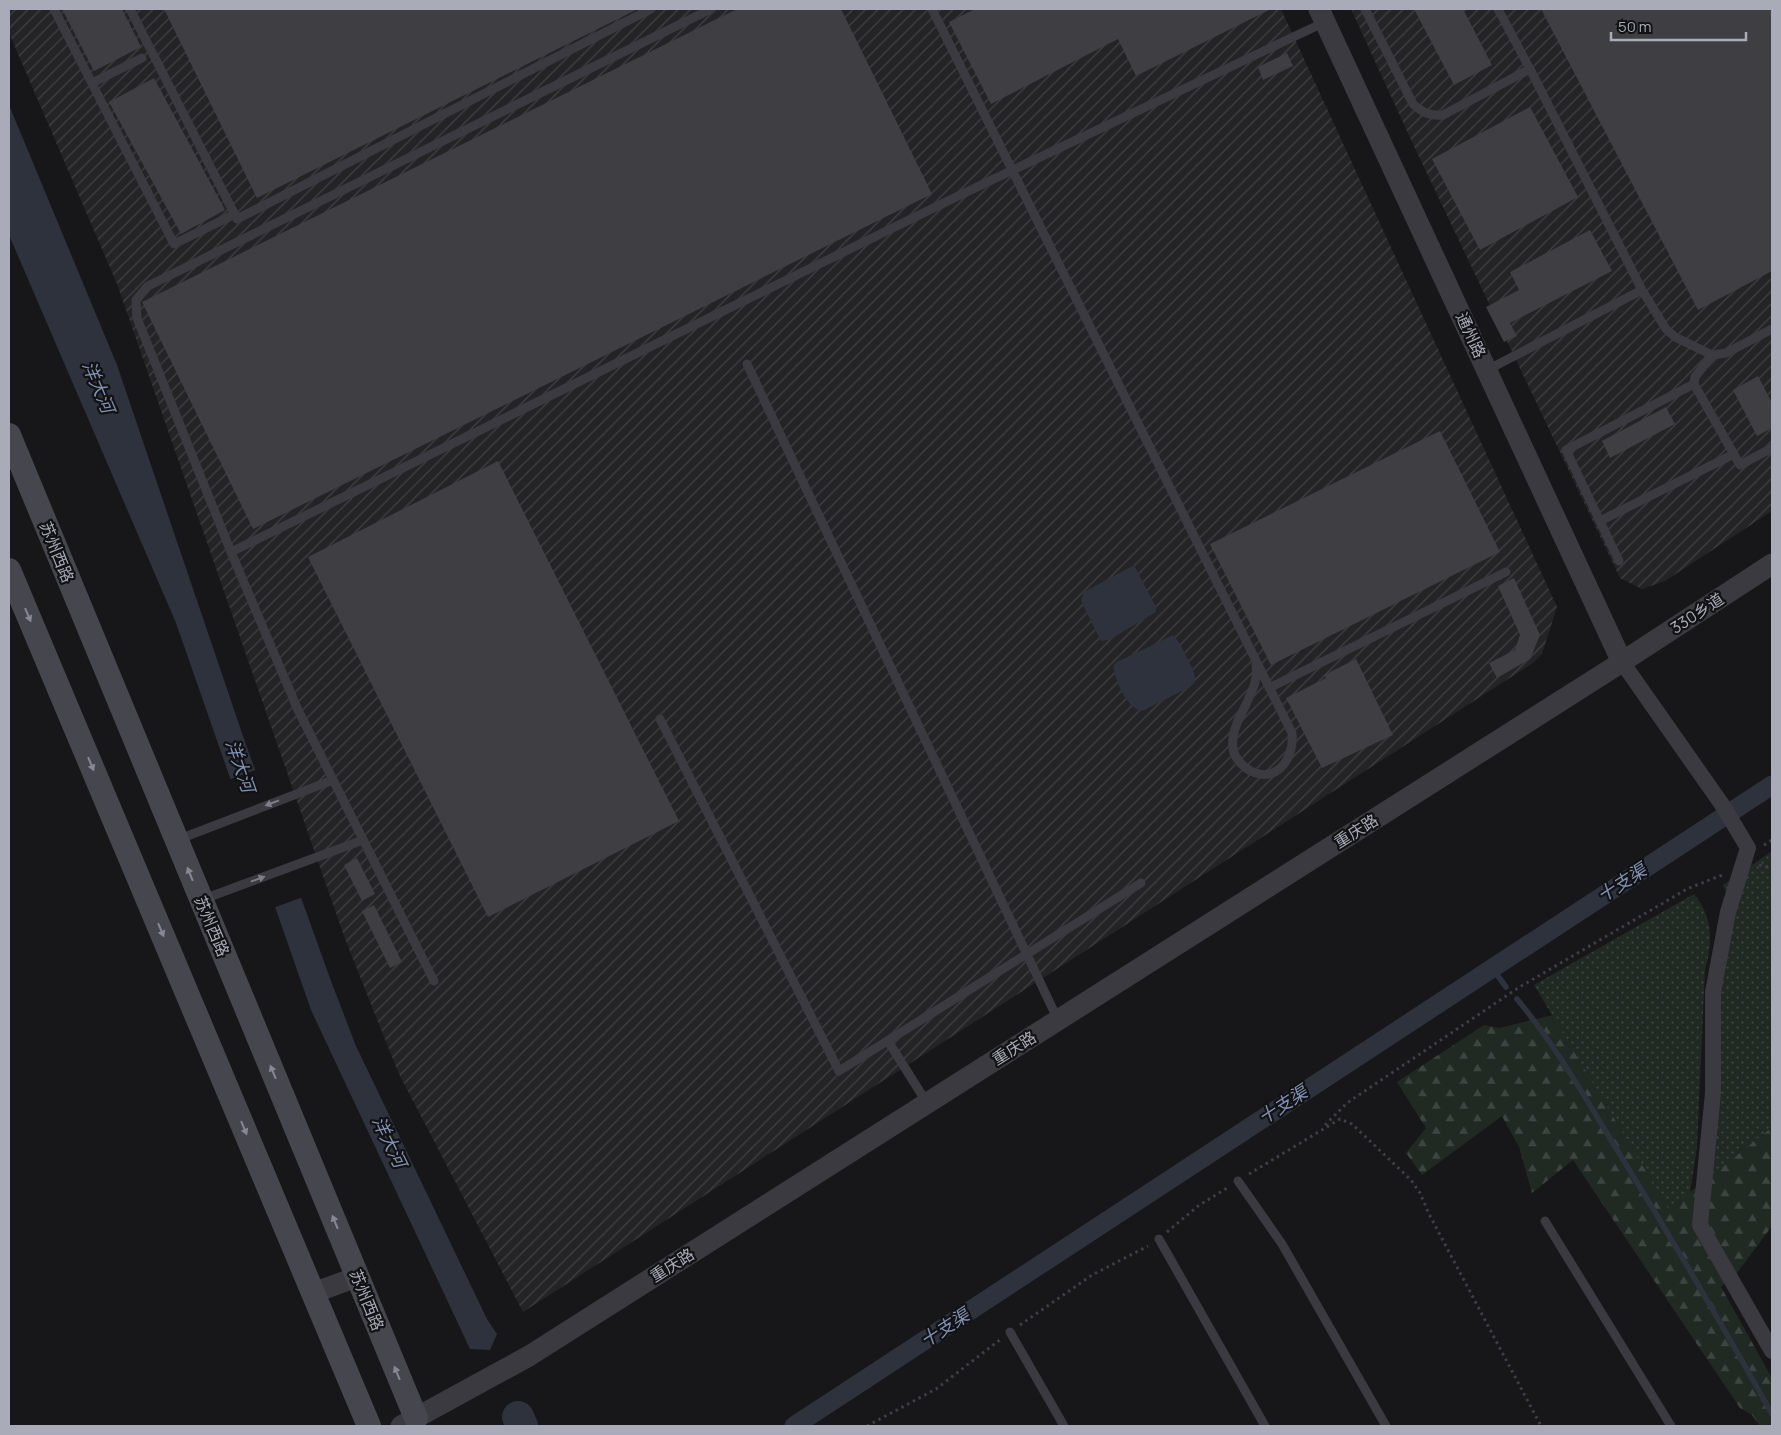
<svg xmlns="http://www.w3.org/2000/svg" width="1781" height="1435" viewBox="0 0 1781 1435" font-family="Manrope,'Noto Sans SC',sans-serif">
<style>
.industrial{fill:url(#industrial-furrows)}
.forest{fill:url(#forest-firs)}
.park{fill:url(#park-dots)}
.water{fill:#2d323d}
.pier{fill:#171719}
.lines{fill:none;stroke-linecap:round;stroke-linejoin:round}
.stream{stroke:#2d323d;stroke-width:5.5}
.canal{stroke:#2d323d;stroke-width:19}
.river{stroke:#2d323d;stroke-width:32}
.building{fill:#3f3f43}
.path{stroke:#3e3e45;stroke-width:3;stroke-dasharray:2.5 4;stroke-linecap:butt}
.service{stroke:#3a3a40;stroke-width:9}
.minor{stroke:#3a3a40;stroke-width:16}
.tertiary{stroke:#3a3a40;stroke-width:21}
.secondary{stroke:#46464e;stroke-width:24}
.oneway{fill:#868894}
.oneway2{fill:#7d7e89}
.labels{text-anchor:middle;stroke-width:4.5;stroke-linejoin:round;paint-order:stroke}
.street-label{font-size:16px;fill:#a9abb9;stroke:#121214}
.water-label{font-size:18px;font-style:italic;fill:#8191b3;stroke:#121214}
</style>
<defs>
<pattern id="industrial-furrows" width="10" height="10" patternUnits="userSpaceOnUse" patternTransform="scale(1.25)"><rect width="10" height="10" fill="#242326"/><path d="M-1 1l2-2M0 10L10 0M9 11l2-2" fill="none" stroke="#414043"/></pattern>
<pattern id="forest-firs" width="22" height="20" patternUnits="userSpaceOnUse" patternTransform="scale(1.25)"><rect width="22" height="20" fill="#212923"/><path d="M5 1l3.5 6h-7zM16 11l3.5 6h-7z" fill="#3e4541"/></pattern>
<pattern id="park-dots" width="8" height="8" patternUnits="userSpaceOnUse" patternTransform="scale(1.25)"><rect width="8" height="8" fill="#212923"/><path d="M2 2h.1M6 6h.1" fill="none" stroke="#3e4541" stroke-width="1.8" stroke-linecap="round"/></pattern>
</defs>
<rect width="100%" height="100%" fill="#171719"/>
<path class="industrial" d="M9,9h1272l276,598 -15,47 -9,9 -1010,649 -125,-240 -53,-133 -228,-655 -108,-251z
M1351,9h421v502l-107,70 -23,8 -22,-11 -208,-436z"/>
<path class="forest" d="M1553,1015l116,194 103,-82v99l-35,47 -16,14 51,91v48h-12l-8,-11 -12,-7 -167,-248 -41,33 -13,-46 -17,-31 -80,59 -16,-22 20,-25 -29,-46 87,-57 15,3z"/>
<path class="park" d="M1772,851v276l-63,51 8,-184 16,-85 -10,-24z
M1694,894c19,23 19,48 11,76l-8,177 -7,46 -21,17 -135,-225z"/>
<path class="water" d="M9,105l108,260 127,374 87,242 25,65 131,273 10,15 -7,16 -20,-1 -159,-339 -135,-387 -167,-388z
M1134,565l22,42v5l-47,28 -8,1 -20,-40 3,-9z
M1173,635c6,5 21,34 22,42 1,5 -2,7 -5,10l-48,24c-15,-2 -27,-31 -29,-45l4,-4z"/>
<path class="pier" d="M258,769l45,128 -30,11 -45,-128z"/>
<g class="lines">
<path class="stream" d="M1492,968l14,19
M1517,999c39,47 70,102 102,154 53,86 104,173 153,261"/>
<path class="canal" d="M794,1426l978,-641"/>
<path class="river" d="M518,1417l4,9"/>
</g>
<path class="building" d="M62,9h60l19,38 -47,24z
M164,9h474l-381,189z
M737,9h104l91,185 -679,335 -111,-227z
M975,9h296l-135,67 -18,-37 -127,65 -42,-82z
M1414,9h49l29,56 -38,20z
M1541,9h231v262l-74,39z
M1287,53l6,13 -30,14 -5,-13z
M154,78l71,132 -44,24 -72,-132z
M1530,107l48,90 -98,53 -48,-91z
M1590,230l22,41 -102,52 7,13 -13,6 -18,-35 33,-17 -9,-18z
M1758,376l14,27v25l-15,8 -24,-46z
M1666,407l9,17 -65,34 -8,-17z
M1440,431l60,121 -229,113 -61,-121z
M498,461l181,360 -191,96 -180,-360z
M1514,578l26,57 -10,24 -33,19 -8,-15 26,-13 5,-15 -22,-49z
M1356,659l37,76 -71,33 -36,-70 40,-20 -2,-3z
M357,858l18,36 -13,7 -18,-36z
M374,905l28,57 -12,6 -28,-57z"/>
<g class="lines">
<path class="path" d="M1764,845l8,-5
M1759,865l13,3
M1325,1125l22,-22 171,-115 169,-99 35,-14
M1249,1174l91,-55 12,5 59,56 9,13 9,21 112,212
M1167,1232l31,-26 29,-18
M1020,1325l72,-50 56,-29
M867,1426l69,-37 65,-50"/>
<path class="service" d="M54,9l120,235 61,-30
M130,9l107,210 414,-210
M932,9l360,724c3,28 -19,54 -46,35 -5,-4 -10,-9 -12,-15 -8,-26 19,-51 22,-76 1,-5 0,-11 0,-16
M1365,9l48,95c10,9 17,12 30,11l87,-46 -32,-60
M1530,69l112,221 24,39 9,8 37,18 14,-2 46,-24
M92,83l50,-25
M1712,355l-17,22 -1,7 46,81 32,-17
M747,364l311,656
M1487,370l155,-80
M1600,521l134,-67
M231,552l725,-355 369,-175
M1619,561l-53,-111 128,-66
M1269,688l237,-116
M660,719l179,352 302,-188
M177,840l156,-60
M201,900l162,-60
M434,981l-136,-271 -67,-158 -94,-234 -1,-18 12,-14 563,-277
M888,1041l39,62
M1238,1181l44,63 104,182
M1545,1221l126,205
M1159,1239l106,187
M1010,1332l54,94"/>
<path class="minor" d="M1622,662l101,144 25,42 -20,64 -15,80v101l-13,132 72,126"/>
<path class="tertiary" d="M1319,9l303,653
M313,1293l44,-16
M401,1426l128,-70 1093,-694 150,-98"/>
<path class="secondary" d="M9,435l407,983
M9,570l360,856"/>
</g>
<defs><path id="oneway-solid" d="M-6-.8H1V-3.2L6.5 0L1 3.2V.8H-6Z" transform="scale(1.25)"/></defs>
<g class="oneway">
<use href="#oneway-solid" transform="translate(28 615) rotate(67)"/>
<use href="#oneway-solid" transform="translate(91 764) rotate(67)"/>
<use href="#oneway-solid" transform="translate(190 874) rotate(-112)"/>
<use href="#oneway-solid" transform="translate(161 930) rotate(67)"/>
<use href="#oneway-solid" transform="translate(273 1072) rotate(-112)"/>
<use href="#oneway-solid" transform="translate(244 1128) rotate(67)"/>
<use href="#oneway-solid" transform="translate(335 1222) rotate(-112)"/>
<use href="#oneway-solid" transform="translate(397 1373) rotate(-112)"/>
</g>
<g class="oneway2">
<use href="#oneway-solid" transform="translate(272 803) rotate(159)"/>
<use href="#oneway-solid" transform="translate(258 879) rotate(-20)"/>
</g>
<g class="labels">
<g class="street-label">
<text transform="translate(1471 335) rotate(65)" y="6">通州路</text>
<text transform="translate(57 552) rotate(68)" y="6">苏州西路</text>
<text transform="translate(1697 613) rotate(-33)" y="6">330乡道</text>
<text transform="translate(1356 831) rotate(-32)" y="6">重庆路</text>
<text transform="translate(212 926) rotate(67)" y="6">苏州西路</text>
<text transform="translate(1014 1048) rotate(-32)" y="6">重庆路</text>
<text transform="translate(672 1265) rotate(-32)" y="6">重庆路</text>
<text transform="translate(367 1300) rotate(68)" y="6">苏州西路</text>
</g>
<g class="water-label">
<text transform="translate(98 387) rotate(67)" y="6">洋大河</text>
<text transform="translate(240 766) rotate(71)" y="6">洋大河</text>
<text transform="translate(1622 883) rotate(-33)" y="6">十支渠</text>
<text transform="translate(1283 1105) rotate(-33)" y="6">十支渠</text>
<text transform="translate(389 1142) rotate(64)" y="6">洋大河</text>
<text transform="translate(945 1328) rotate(-33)" y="6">十支渠</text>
</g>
</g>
<rect width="1781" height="1435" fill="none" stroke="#a9abb9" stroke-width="20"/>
<path d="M1611 32v8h135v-8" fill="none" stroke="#a9abb9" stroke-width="2.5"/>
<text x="1618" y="32" font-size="15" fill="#a9abb9" stroke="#121214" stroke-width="4" paint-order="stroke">50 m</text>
</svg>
